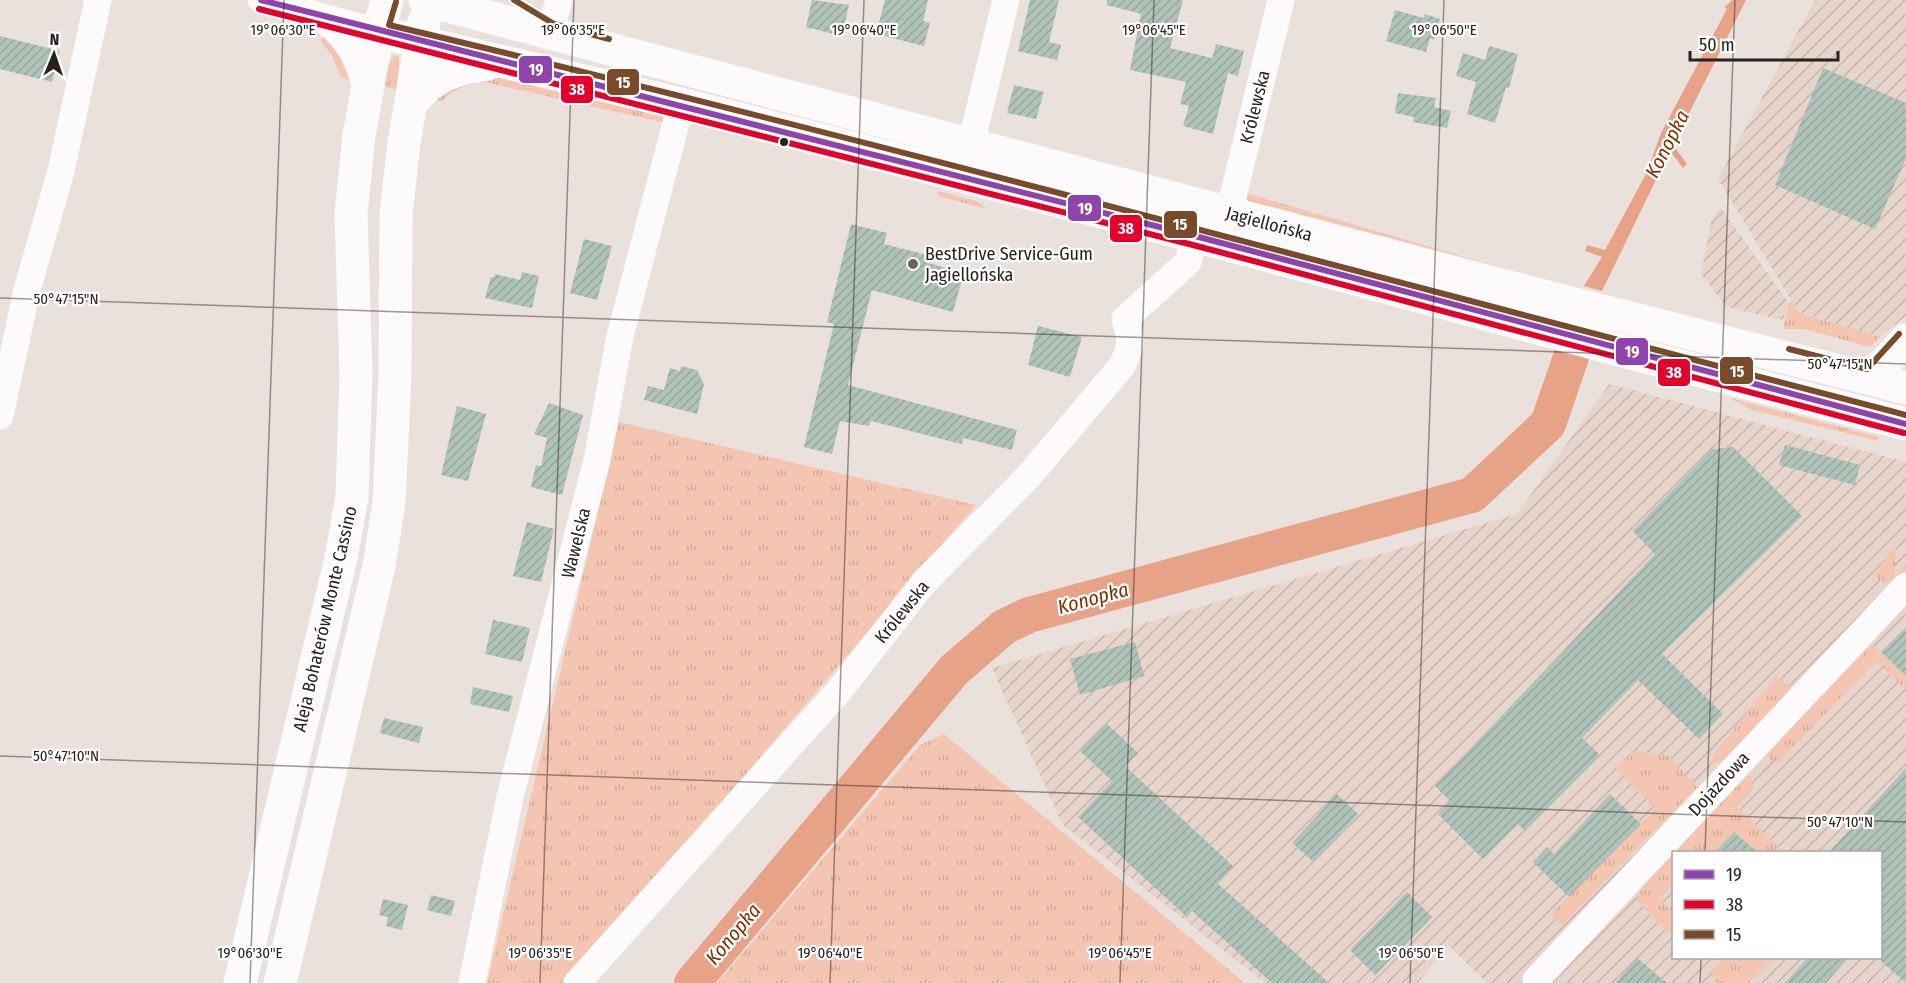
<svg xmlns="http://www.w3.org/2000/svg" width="1906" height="983" viewBox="0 0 1906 983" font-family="'Fira Sans Condensed',sans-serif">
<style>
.industrial{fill:url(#industrial-furrows);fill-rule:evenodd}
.grass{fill:url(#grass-tufts)}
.water{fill:#e7a387}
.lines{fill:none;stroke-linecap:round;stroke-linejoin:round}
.river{stroke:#e7a387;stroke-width:36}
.building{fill:url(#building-hatch)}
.minor{stroke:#fcfafa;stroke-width:27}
.major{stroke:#fcfafa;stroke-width:33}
.bus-1-casing{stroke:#fff;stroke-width:10}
.bus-2-casing{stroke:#fff;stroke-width:10}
.bus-3-casing{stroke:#fff;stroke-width:10}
.bus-1{stroke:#8e44ad;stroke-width:6}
.bus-2{stroke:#e4002b;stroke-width:6}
.bus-3{stroke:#7a4b2a;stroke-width:6}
.ticks{fill:none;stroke:#28211e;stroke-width:1.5;stroke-opacity:0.45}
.bus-dot{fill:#28211e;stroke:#fff;stroke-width:2}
.poi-dot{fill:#6c6460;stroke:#fff;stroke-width:2}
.labels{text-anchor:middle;stroke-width:4.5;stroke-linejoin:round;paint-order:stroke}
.street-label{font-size:18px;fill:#28211e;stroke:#fff}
.poi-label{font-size:18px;fill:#28211e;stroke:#fff;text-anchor:start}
.water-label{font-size:20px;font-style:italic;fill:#802e00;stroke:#fff}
.ticks-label{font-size:15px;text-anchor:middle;fill:#28211e;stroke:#fff;stroke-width:4.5;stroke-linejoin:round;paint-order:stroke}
.line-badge{stroke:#fff;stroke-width:2}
.badge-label{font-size:16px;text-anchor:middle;font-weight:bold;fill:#fff}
</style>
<defs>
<pattern id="industrial-furrows" width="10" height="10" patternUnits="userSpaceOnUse" patternTransform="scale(1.5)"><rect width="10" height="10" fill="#e7d4cb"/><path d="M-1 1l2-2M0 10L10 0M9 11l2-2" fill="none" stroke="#c6b6ae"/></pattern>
<pattern id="grass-tufts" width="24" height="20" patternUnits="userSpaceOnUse" patternTransform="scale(1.5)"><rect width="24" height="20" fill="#f4c6b2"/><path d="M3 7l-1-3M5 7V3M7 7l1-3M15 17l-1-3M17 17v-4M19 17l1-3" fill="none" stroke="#d1aa99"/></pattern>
<pattern id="building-hatch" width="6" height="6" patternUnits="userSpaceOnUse" patternTransform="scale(1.5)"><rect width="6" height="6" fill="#afc3b9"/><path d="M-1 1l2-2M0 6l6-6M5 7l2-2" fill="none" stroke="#97a79f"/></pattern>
</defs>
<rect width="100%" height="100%" fill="#ebe1dc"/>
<path class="industrial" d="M1815,0h91v316l-26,21 -81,-24 -81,-134z
M1721,208l68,95 -6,17 -57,-13 -25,-33 11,-57z
M1609,384l297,78v521h-419l-39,-38 -30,38h-153l-203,-159 -70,-156 525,-154zM1674,852h206v106h-206z"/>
<path class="grass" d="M324,33l6,3 23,46 -12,-5 -10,-23 -10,-12z
M394,56l5,1 -1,33 -22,-6z
M478,72l188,43 -1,8 -180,-41c-18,1 -30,7 -43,19l-9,-1z
M938,191l39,10 10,8 -49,-13z
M1246,193l277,81 -274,-68z
M1792,301l7,12 81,24 -10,10 -66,-18h-21l6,-26z
M1730,398l149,39 -1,4 -126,-31z
M619,422l357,83 -409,478h-80z
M1893,547l3,2 -2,29 12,-15v11l-22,10 -10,-9z
M1872,645l34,31v14l-30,-29 -97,101 -9,-2 -3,-6 3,-5z
M1776,676l17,15 -71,70 -12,3 5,-11z
M944,734l301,249h-528l203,-238z
M1633,751l36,5 28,31 -135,138 -11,-11 105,-105 -41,-41z
M1747,775l5,1 1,14 -16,17 48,45h-28l-23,-20 -19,20h-41l-1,36 -2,-2 -12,13 14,14v21h-4l-31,-32 3,-21z
M1722,958h51l-25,25h-32l-5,-11z"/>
<path class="water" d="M1732,0h14l-73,145 14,19 -4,4 -13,-17 -68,140 -18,-5 18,-29 -17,-6 2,-6 18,5 42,-78 14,-39 66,-124 -3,-1z"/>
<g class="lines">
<path class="river" d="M692,983l262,-313 50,-43 25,-12 443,-120 76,-71 23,-67"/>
</g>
<path class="building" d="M812,0l37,5 -7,31 -36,-9z
M885,0h43l-5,21 7,2 -6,23 -48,-12z
M1030,0h29l-10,42 12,3 -4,15 -39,-9z
M1107,0h76l-13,48 42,10 4,-14 28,7 -6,25 -10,-3 -15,61 -30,-8 6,-20 -9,-2 6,-22 -56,-12 11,-56 -34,-9z
M1395,10l29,8 1,-4 15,5 -6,21 -4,-2 -4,14 -40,-11z
M0,36l60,15 -8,31 -52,-13z
M1489,46l29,8 -9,34 -3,-1 -11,36 -28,-9 9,-32 -20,-6 7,-23 22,7z
M1823,68l83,35v55l-31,71 -100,-44z
M1014,85l30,7 -8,27 -29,-6z
M1398,93l38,5 -2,9 17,4 -4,17 -34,-6 1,-5 -19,-4z
M851,224l36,9 -3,11 43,11 -2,7 39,11 -11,39 -81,-22 -24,95 169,45 -5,20 -49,-12 -1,6 -91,-23 -2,5 -29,-5 -8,33 -28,-7 30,-123 -7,-2z
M584,239l28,7 -15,54 -27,-7z
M522,272l17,4 -7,32 -47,-10 6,-21h3l1,-3 25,6z
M1038,326l44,11 -12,40 -42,-12z
M681,366l16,4 7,14 -7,30 -53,-14 4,-14 16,4 6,-22 10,3z
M549,403l34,12 -21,80 -31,-8 5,-22 5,1 6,-28 -13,-4z
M457,406l29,8 -18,67 -27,-6z
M1785,445l75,20 -5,20 -76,-20z
M1733,447l69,69 -140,138 61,60 -24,25 -61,-59 -56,58 18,17 -75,76 -7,-7 -35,35 -45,-45 12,-13 -15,-15 220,-232 -22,-23 79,-82z
M527,522l27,7 -13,53 -28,-6z
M493,620l37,8 -8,34 -37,-8z
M1906,627v49l-25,-24z
M1135,642l9,34 -64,19 -10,-36z
M473,687l40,9 -4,16 -39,-8z
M384,718l39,9 -4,16 -39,-10z
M1106,723l32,30 -13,13 108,100 -16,17 112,100h-57l-80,-72 -5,6 -109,-100 34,-36 -33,-31z
M1906,768v215l-25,-22v-109h-52z
M1337,794l21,20 -44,48 -22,-19z
M1610,794l31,30 -72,73 -36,-35 14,-15 7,7z
M1734,832l23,20h-42z
M1407,892l25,25 -57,58 -25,-25z
M431,895l24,6 -4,15 -24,-6z
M383,899l25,6 -6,25 -16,-4 2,-9 -9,-2z
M1808,957h41l-23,26h-41z
M1637,958l30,25h-52z"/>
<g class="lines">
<path class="minor" d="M261,0l117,32
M322,19c28,19 38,43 45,75
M550,32l9,-32
M971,144l35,-144
M1229,213l52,-213
M0,416l27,-126 34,-119 37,-171
M472,983l38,-186 87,-337 23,-124 61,-232
M577,983l262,-292 86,-110 102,-103 94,-111c11,-19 11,-27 4,-48l63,-57 7,-26
M1539,983l-3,-3 370,-394"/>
<path class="major" d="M425,0l1122,297 359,91
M378,32l303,72 514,132 428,115 283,73
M411,104c20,-28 44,-36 77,-40
M1870,379l36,-39
M240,983l101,-425 11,-61 4,-124 -5,-159 8,-79 19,-103 9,-32
M280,983l99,-417 10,-64 6,-128 1,-159 8,-72 20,-121"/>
<g class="bus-1-casing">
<path id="bus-1" d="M261,0l934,236 711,188"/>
</g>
<g class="bus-2-casing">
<path id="bus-2" d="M259,9l934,236 711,188"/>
</g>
<g class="bus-3-casing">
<path id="bus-3" d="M514,0l40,24 55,15
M396,2l-7,23c508,121 1011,259 1517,390
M1789,349l78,20 32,-35"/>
</g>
<use href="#bus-1" class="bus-1"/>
<use href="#bus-2" class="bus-2"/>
<use href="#bus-3" class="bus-3"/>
</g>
<path class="ticks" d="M0,298l1906,66M0,756l1906,66M1705,852l30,-852M250,983l34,-983M540,983l34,-983M830,983l34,-983M1120,983l34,-983M1410,983l34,-983M1700,983l1,-25"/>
<circle class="bus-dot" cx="784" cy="142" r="5"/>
<circle class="poi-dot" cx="913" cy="264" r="6"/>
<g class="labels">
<g class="street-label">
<text transform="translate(1255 107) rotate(-76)" y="6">Królewska</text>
<text transform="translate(1269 224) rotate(15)" y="6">Jagiellońska</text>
<text transform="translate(576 543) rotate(-76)" y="6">Wawelska</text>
<text transform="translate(902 612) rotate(-51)" y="6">Królewska</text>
<text transform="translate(325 619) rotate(-77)" y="6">Aleja Bohaterów Monte Cassino</text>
<text transform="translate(1719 784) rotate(-47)" y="6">Dojazdowa</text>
</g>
<g class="poi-label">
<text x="925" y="260">BestDrive Service-Gum<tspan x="925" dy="21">Jagiellońska</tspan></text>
</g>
<g class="water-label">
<text transform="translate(1667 144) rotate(-63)" y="7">Konopka</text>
<text transform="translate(1093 598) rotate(-15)" y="7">Konopka</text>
<text transform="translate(733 934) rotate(-50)" y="7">Konopka</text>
</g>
</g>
<g class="ticks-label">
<text x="283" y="35">19°06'30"E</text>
<text x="573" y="35">19°06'35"E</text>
<text x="864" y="35">19°06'40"E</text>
<text x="1154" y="35">19°06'45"E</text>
<text x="1444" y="35">19°06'50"E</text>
<text x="66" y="304">50°47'15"N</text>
<text x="1840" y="369">50°47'15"N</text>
<text x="66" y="761">50°47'10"N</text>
<text x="1840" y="827">50°47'10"N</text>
<text x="250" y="958">19°06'30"E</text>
<text x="540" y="958">19°06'35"E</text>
<text x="830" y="958">19°06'40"E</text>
<text x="1120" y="958">19°06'45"E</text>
<text x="1411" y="958">19°06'50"E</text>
</g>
<g class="line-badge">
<rect x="518" y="55" width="35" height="29" rx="6" fill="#8e44ad"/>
<rect x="606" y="68" width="34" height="28" rx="6" fill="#7a4b2a"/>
<rect x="560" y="75" width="34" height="29" rx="6" fill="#e4002b"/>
<rect x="1067" y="194" width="35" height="28" rx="6" fill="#8e44ad"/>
<rect x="1163" y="210" width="35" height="29" rx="6" fill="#7a4b2a"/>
<rect x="1109" y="214" width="34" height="29" rx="6" fill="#e4002b"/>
<rect x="1615" y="337" width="34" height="29" rx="6" fill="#8e44ad"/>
<rect x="1719" y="356" width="35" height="29" rx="6" fill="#7a4b2a"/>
<rect x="1657" y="358" width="34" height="29" rx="6" fill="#e4002b"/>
</g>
<g class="badge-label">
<text x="536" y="75">19</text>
<text x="623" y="88">15</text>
<text x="577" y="95">38</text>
<text x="1085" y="214">19</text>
<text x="1180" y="230">15</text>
<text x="1126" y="234">38</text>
<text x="1632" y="357">19</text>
<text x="1737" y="377">15</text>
<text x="1674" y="378">38</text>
</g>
<rect x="1672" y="851" width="210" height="108" fill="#ffffff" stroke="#a9a6a5" stroke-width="1.5"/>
<rect x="1684" y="870" width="30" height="9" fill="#8e44ad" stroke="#a9a6a5" stroke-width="1.5"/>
<text x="1726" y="881" font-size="18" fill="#28211e">19</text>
<rect x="1684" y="900" width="30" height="9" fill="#e4002b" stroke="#a9a6a5" stroke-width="1.5"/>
<text x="1726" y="911" font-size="18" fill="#28211e">38</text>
<rect x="1684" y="930" width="30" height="9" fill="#7a4b2a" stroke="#a9a6a5" stroke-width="1.5"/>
<text x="1726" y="941" font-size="18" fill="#28211e">15</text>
<g transform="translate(54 54) rotate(2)" stroke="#ffffff" stroke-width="4.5" paint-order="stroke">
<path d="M0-4.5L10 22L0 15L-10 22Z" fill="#28211e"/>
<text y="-9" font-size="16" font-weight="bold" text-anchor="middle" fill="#28211e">N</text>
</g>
<path d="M1690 51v9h148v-9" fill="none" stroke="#28211e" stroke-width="3"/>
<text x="1699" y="51" font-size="18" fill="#28211e" stroke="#ffffff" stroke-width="4.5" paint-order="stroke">50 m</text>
</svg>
